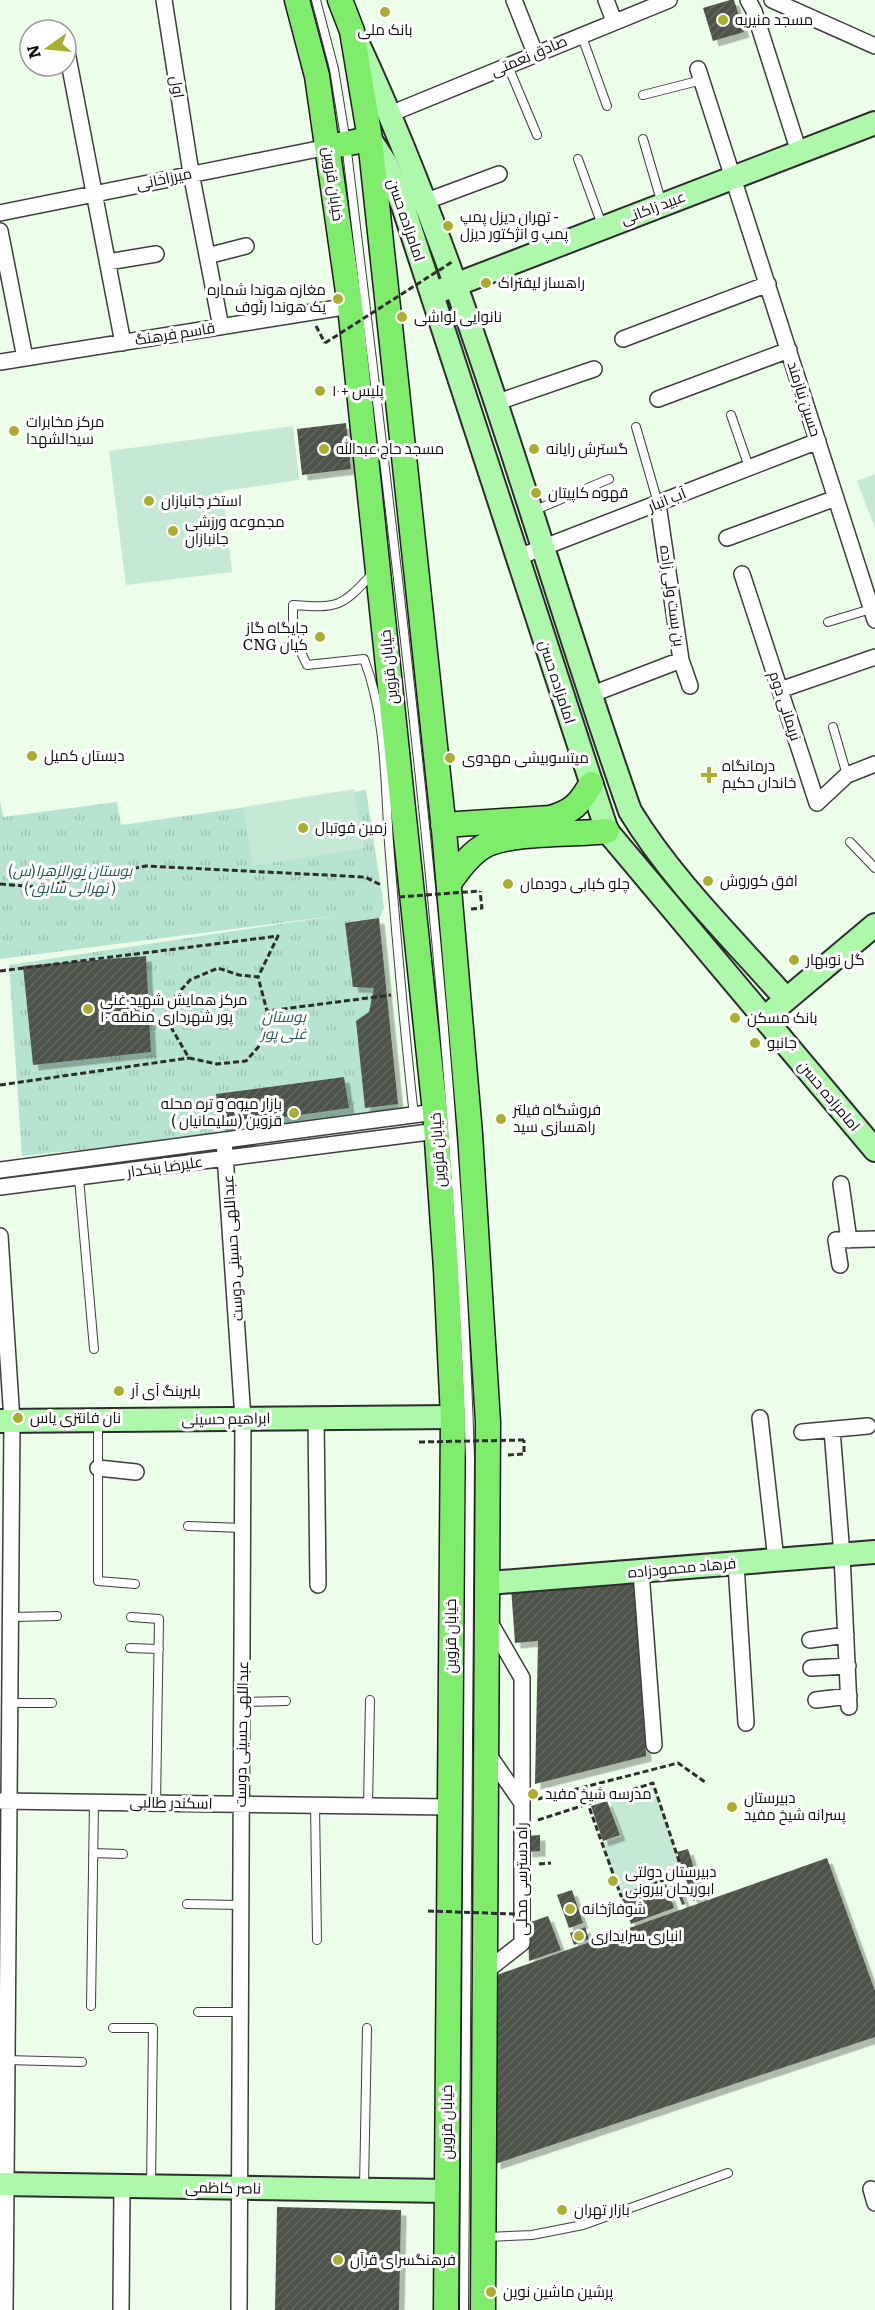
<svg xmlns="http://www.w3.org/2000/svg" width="875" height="2310" viewBox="0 0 875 2310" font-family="Literata,Cairo,serif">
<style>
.park{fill:url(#park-tufts)}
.pitch{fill:#c5e9d4}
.building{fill:url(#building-hatch);filter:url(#shadow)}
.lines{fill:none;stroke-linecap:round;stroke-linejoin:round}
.lane-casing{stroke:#3e3e3e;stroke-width:10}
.street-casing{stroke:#3e3e3e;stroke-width:18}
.secondary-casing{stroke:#2d2d2d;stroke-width:26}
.primary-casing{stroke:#1c1c1c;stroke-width:27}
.path{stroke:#2d2d2d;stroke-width:3;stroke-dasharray:6 3;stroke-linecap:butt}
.lane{stroke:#fff;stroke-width:8}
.street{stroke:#fff;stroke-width:15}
.secondary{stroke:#adf8ab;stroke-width:22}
.primary{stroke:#80ec6b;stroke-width:24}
.path-bridge{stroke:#2d2d2d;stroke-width:3;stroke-dasharray:6 3;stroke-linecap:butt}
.poi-dot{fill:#a9ad30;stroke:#fff;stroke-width:2}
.labels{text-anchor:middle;stroke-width:6;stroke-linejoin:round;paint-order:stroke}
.poi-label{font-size:15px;fill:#0b0b0b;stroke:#fff;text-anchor:start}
.street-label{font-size:15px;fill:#0b0b0b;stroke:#fff}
.park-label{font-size:15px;font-style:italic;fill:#225b54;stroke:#fff}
</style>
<defs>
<pattern id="park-tufts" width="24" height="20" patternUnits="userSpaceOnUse" patternTransform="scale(1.5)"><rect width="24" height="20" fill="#b7e4d0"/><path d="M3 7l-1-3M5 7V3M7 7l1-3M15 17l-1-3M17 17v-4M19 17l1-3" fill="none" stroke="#9cc2b1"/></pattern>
<pattern id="building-hatch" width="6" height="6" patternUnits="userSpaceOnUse" patternTransform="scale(1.5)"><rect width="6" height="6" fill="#4d5248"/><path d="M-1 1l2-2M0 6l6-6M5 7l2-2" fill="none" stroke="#62665e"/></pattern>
<filter id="shadow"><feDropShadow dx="5.5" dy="5.5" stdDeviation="0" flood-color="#0004"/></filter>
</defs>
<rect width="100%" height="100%" fill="#ecfdea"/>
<path class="park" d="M366,790l18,118 -5,11 20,197 -377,40 -13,-191 325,-49 -334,43v-159l3,17 114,-15 4,23z"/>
<path class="pitch" d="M293,426l6,54 -76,11 9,81 -106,13 -17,-134z
M875,474v54l-18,-47z
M354,789l10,59 -111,18 -10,-59z
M654,1786l29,87 -62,23 -19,-52 20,-8 -12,-35z"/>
<path class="building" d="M730,0h4l10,32 -31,9 -10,-33z
M346,423l5,46 -49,6 -5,-46z
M379,918l19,186 -33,4 -9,-87 13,-9 5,-24 -21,-1 -8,-64z
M146,956l5,96 -118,13 -10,-99z
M344,1077l5,31 -129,18 -4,-32z
M637,1576l9,180 -111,28 3,-143 -23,2 -4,-56z
M607,1801l13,34 -17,6 -12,-35z
M540,1835v16l-13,1v-16z
M688,1849l15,48 -10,4 -16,-49z
M827,1858l48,133v46l-380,127 -1,-188z
M675,1876l10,28 -3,1 -10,-28z
M666,1884l8,24 -43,16 -9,-25z
M572,1890l11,33 -14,5 -12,-33z
M548,1916l13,34 -32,11 -1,-38z
M585,1927l4,12 -15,6 -4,-12z
M277,2207l124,3 -2,100h-124z"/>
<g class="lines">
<g class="lane-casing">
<path id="lane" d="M316,0l18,69 12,74c52,438 110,875 124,1315l-6,852
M581,34l26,72
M508,66l29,69
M643,95l59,-15
M643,139l19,65
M578,159l24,66
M731,415l18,52
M636,427l22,76
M533,511l76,-32
M372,574c-31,34 -34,34 -79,31v31l14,29 57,-6c22,57 21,123 25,184 7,91 15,182 25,273
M828,622l43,-13
M833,727l14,48
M850,842l25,26
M79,1178l15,171
M98,1422v159l37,3
M188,1526l55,2
M12,1617l45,-1
M131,1617l28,2 -3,184
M130,1648l29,1
M242,1702l44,-1
M10,1703h42
M315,1805l2,135
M368,1806l2,-106
M93,1853l30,1
M187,1904l53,1
M91,2006l3,-204
M198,2012h42
M113,2028h40l-2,157
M6,2060l76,2
M364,2188l3,-160
M487,2237l45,-2 51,-10 145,-52"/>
</g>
<g class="street-casing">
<path id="street" d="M164,0l27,173 30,154
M514,0l21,53
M606,0l8,21
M748,0l6,11 45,141
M772,0l103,46
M67,52l56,291
M698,69l177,551
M390,114l279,-114
M424,202l75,-28
M0,213l328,-66
M0,231l25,127
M207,256l39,-10
M108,262l48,-8
M623,339l145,-55
M0,362l350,-56
M658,399l131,-49
M495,403l99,-34
M658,504l23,156 9,26
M727,538l109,-40
M516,558l302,-117
M742,574l75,229 30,-28 28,-11
M780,690l95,-33
M590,695l91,-35
M224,1140l19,279 -4,891
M0,1170l435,-58
M841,1184l8,56
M0,1187l437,-56
M0,1236l12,185 -7,889
M840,1265l-4,-25 39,-1
M316,1418l2,167
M760,1418l16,142
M832,1430l10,125 7,152
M802,1432l66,-6
M98,1468l38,4
M736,1564l10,159
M641,1572l13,173
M810,1640l36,-5
M811,1668l37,-2
M816,1700l33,-4
M486,1751l36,52
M0,1801l450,6
M485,1972l37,-29v-265l-34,-59
M871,2189l4,14
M121,2310l1,-124"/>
</g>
<g class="secondary-casing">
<path id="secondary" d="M359,46c114,246 181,510 271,765 42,69 103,128 156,188
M370,139l15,23 18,44 204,625 268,319
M442,290l433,-167
M775,1009l100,-84
M0,1421l453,-4
M489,1583l386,-31
M0,2184l447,7"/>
</g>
<g class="primary-casing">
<path id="primary" d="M297,0l20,76 33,230 85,806 11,157 7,148 -7,893
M340,0l12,31 18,108 74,691 26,304 18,288 -5,888
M328,147l42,-8
M443,825l107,-7c22,-6 30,-14 41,-34
M449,883c10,-14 23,-32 39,-39 28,-12 87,-9 119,-13"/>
</g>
<path class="path" d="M316,326l9,17
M0,884l39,3 107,-21 219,11 16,8
M471,909l11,-1 -2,-17
M0,971l278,-35 -20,41
M267,1011l-7,34 -14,16 -29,3 -28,-6 -17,-29 2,-31 16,-18 28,-12 21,7 19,2 9,34 124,-16
M0,1085l189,-27
M508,1455l16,-1v-14
M538,1799l140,-36 27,19
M538,1820l115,-37 30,90 -62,23 -33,-92
M539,1864l12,-1"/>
<use href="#lane" class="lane"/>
<use href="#street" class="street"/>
<use href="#secondary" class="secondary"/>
<use href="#primary" class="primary"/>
<path class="path-bridge" d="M325,343l127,-81
M399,897l81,-6
M419,1442l105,-2
M428,1911l87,3"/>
</g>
<g class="poi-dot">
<circle cx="385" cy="12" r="6"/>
<circle cx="723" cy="20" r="6"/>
<circle cx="448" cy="226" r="6"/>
<circle cx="486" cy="283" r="6"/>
<circle cx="338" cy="299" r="6"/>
<circle cx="402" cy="317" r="6"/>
<circle cx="320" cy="391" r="6"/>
<circle cx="14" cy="431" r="6"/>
<circle cx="324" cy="449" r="6"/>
<circle cx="534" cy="449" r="6"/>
<circle cx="536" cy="493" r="6"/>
<circle cx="149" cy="501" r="6"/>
<circle cx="173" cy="531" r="6"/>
<circle cx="320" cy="637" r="6"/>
<circle cx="32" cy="756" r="6"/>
<circle cx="450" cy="758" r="6"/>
<path d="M706 766h6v6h6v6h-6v6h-6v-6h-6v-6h6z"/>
<circle cx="303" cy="828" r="6"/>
<circle cx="708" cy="881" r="6"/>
<circle cx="508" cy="884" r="6"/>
<circle cx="794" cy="960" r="6"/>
<circle cx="88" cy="1009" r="6"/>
<circle cx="735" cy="1018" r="6"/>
<circle cx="755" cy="1043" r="6"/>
<circle cx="294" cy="1113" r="6"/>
<circle cx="501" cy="1119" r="6"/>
<circle cx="119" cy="1391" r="6"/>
<circle cx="18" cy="1418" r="6"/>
<circle cx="533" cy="1794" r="6"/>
<circle cx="732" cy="1807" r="6"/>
<circle cx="613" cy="1881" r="6"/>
<circle cx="570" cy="1909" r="6"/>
<circle cx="579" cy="1936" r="6"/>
<circle cx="562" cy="2210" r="6"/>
<circle cx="338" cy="2260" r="6"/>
<circle cx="491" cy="2292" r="6"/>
</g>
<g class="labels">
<g class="poi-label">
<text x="735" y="25">مسجد منیریه</text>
<text x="385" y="35" text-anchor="middle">بانک ملی</text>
<text x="460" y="222">تهران دیزل پمپ -<tspan x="460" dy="17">پمپ و انژکتور دیزل</tspan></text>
<text x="498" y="288">راهساز لیفتراک</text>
<text x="326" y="295" text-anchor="end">مغازه هوندا شماره<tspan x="326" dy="17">یک هوندا رئوف</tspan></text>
<text x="414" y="322">نانوایی لواشی</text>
<text x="332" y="396">پلیس +۱۰</text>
<text x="26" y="427">مرکز مخابرات<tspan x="26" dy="17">سیدالشهدا</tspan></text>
<text x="336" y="454">مسجد حاج عبدالله</text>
<text x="546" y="454">گسترش رایانه</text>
<text x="548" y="498">قهوه کاپیتان</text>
<text x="161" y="506">استخر جانبازان</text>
<text x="185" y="527">مجموعه ورزشی<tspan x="185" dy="17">جانبازان</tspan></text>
<text x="308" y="633" text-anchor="end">جایگاه گاز<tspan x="308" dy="17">CNG کیان</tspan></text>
<text x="44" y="761">دبستان کمیل</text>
<text x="462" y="763">میتسوبیشی مهدوی</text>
<text x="722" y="771">درمانگاه<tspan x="722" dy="17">خاندان حکیم</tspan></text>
<text x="315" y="833">زمین فوتبال</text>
<text x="720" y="886">افق کوروش</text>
<text x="520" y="889">چلو کبابی دودمان</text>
<text x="806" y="965">گل نوبهار</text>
<text x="100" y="1005">مرکز همایش شهید غنی<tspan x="100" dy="17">پور شهرداری منطقه ۱۰</tspan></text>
<text x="747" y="1023">بانک مسکن</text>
<text x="767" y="1048">جانبو</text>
<text x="282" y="1109" text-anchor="end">بازار میوه و تره محله<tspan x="282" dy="17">قزوین (سلیمانیان )</tspan></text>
<text x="513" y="1115">فروشگاه فیلتر<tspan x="513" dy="17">راهسازی سید</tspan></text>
<text x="131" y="1396">بلبرینگ آی آر</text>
<text x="30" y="1423">نان فانتزی یاس</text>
<text x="545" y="1799">مدرسه شیخ مفید</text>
<text x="744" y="1803">دبیرستان<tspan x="744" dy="17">پسرانه شیخ مفید</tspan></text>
<text x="625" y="1877">دبیرستان دولتی<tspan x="625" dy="17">ابوریحان بیرونی</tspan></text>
<text x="582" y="1914">شوفاژخانه</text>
<text x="591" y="1941">انباری سرایداری</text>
<text x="574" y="2215">بازار تهران</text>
<text x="350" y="2265">فرهنگسرای قرآن</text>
<text x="503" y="2297">پرشین ماشین نوین</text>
</g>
<g class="street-label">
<text transform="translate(529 56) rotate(-23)" y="5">صادق نعمتی</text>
<text transform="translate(177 87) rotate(81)" y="5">اول</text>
<text transform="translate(164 179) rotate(-12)" y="5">میرزاخانی</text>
<text transform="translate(333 184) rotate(82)" y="5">خیابان قزوین</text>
<text transform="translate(653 208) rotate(-21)" y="5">عبید زاکانی</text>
<text transform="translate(406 220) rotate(71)" y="5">امامزاده حسن</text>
<text transform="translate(175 334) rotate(-9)" y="5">قاسم فرهنگ</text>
<text transform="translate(804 399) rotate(72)" y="5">حسین نیازمند</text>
<text transform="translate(667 500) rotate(-22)" y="5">آب انبار</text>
<text transform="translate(672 596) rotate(82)" y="5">بن بست ولی زاده</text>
<text transform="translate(389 667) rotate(-96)" y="5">خیابان قزوین</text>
<text transform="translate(557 682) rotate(72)" y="5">امامزاده حسن</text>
<text transform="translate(785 706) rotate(72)" y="5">نریمانی دوم</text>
<text transform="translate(829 1096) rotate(50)" y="5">امامزاده حسن</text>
<text transform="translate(438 1150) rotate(-94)" y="5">خیابان قزوین</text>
<text transform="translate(165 1167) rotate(-8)" y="5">علیرضا بنکدار</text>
<text transform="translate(233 1248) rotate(-94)" y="5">عبداللهی حسینی دوست</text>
<text transform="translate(226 1419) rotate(-1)" y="5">ابراهیم حسینی</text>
<text transform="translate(682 1568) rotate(-5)" y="5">فرهاد محمودزاده</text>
<text transform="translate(451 1636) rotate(-90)" y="5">خیابان قزوین</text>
<text transform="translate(242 1734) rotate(-89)" y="5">عبداللهی حسینی دوست</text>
<text transform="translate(171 1803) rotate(1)" y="5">اسکندر طالبی</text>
<text transform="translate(522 1879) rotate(-90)" y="5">راه دسترسی محلی</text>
<text transform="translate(447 2122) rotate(-90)" y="5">خیابان قزوین</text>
<text transform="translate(223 2188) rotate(1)" y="5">ناصر کاظمی</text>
</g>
<g class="park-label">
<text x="70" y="876">بوستان نورالزهرا(س)<tspan x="70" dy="17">( تهرانی سابق )</tspan></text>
<text x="284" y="1022">بوستان<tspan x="284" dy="17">غنی پور</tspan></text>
</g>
</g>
<g transform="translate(48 48) rotate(255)"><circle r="28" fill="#ffffff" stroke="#9d9d9d" stroke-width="1.5"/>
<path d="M0-4.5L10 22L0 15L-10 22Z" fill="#a9ad30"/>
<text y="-9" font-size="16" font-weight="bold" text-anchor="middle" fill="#0b0b0b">N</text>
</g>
</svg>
